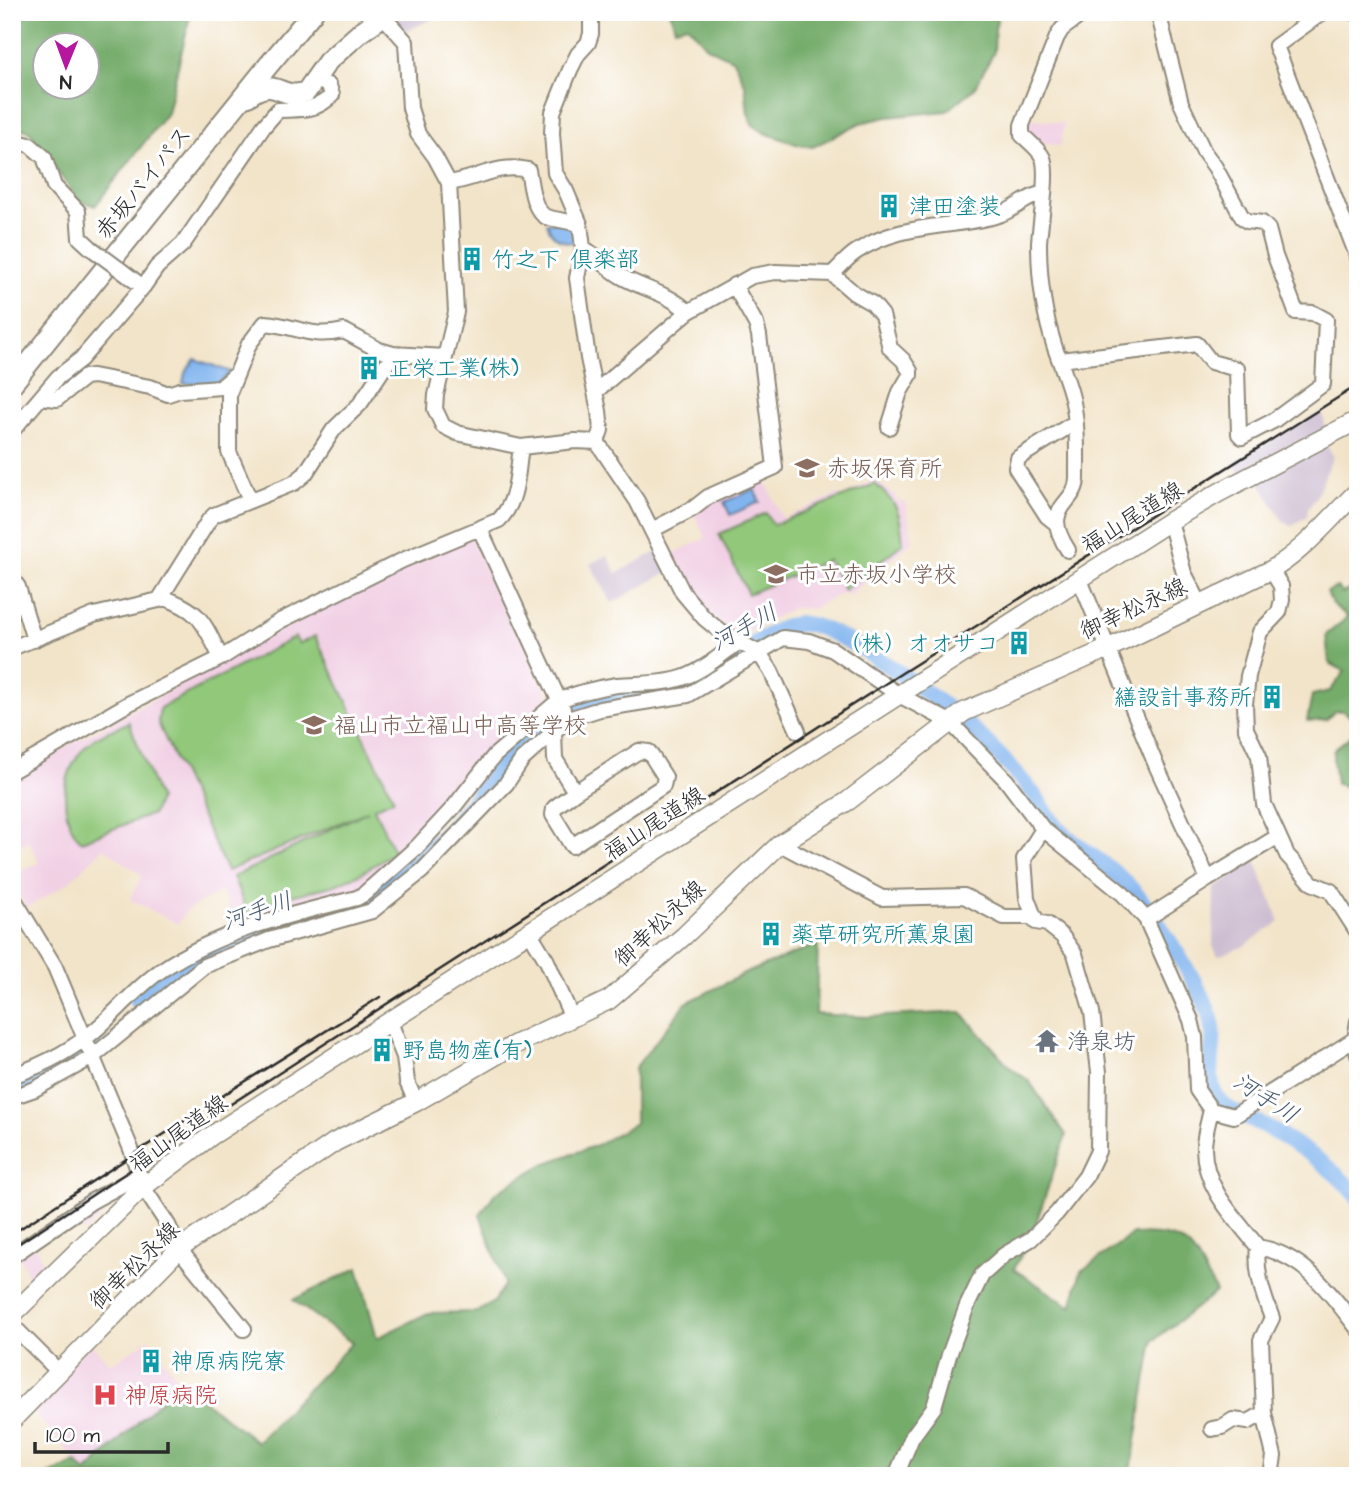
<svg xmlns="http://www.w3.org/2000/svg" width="1370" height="1488" viewBox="0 0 1370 1488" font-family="'Architects Daughter','Klee One',sans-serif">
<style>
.built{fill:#f1d0e4}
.industrial{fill:#cebed1}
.green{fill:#91c87a;stroke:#5e7a52;stroke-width:2}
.forest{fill:#74ac6a;stroke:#506c4a;stroke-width:2;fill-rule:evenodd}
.water{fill:#82b5ef;stroke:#56708d;stroke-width:2}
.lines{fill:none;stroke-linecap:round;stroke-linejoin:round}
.river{stroke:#82b5ef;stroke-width:16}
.minor-casing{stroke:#8e887a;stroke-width:18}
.major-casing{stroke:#8e887a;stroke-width:21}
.highway-casing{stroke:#8e887a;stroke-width:23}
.minor{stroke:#fff;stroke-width:14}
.major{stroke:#fff;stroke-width:18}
.highway{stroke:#fff;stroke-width:19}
.rail{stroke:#2b2b2b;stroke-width:2.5}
.minor-bridge-casing{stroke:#8e887a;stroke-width:18;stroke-linecap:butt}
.minor-bridge{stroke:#fff;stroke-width:14}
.labels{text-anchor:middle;stroke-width:6;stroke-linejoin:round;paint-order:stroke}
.street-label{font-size:23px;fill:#2b2b2b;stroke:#fff}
.culture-label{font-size:23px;fill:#0d838f;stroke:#fff;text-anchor:start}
.education-label{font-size:23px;fill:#785e54;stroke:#fff;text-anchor:start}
.worship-label{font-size:23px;fill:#5b616d;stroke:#fff;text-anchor:start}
.health-label{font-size:23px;fill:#be3a42;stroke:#fff;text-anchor:start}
.water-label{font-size:24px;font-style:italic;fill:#495b70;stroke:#fff}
</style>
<rect width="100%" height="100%" fill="#fff"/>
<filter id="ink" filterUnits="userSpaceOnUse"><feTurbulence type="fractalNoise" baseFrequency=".0143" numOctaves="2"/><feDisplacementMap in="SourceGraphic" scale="14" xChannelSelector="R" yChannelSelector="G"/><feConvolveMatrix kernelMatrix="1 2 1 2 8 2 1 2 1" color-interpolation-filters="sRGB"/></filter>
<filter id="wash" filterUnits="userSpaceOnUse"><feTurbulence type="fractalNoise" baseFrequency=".00686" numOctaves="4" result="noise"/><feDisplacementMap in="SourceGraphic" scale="28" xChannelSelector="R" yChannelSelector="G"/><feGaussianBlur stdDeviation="1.57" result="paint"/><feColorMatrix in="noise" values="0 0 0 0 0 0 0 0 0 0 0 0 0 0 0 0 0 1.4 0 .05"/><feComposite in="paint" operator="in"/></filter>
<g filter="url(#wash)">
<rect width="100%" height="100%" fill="#f2e4c9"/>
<path class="built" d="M1028,118l36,5 -3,23 -21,-4 -14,-11z
M763,477l20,42 55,-25 2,3 35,-17 21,16 1,5 8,1 8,39 -64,55 -4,-4 -33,17 -18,-1 -58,29 -44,-38 -24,-43 38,-18 -13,-26z
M474,536l4,2 28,63 -3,2 9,20 4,-1 33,74v5l-128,134 -63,55 -94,26 -27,10 -15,-35 -35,19 -9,14 -48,-25 12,-24 -38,-27 -36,35 -41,25 -15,-23v-11l27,-11 -10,-22 -17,7v-72l297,-161z
M120,1191l5,5 -42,37 -6,-15z
M37,1246l9,27 -14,14 -12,-30z
M149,1339l31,43 -94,91 -56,-66 61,-63 20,20z"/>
<path class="industrial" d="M398,12h33l3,6 -29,14 -14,-13z
M1322,412l4,18 -85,44 -8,-11z
M1327,444l6,12 -18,43 -7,9 -1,8 -16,10 -8,-5 -24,-40z
M656,552l12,20 -56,31 -22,-39 17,-9 10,18z
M1255,860l25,62 -38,25 -24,9 -5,-10 1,-58z"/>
<path class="green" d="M875,484c24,21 25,28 28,59l-59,47 -16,-30 -80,34 -29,-60 47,-21 7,12z
M315,636l79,163 -20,9 20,44 -34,22 -25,11 -44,11 -43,18 -15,-37 135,-66 -141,60 -69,-148 2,-15 135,-71 4,7z
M129,722l30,77 -6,15 -72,27c-26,-28 -19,-79 13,-102 10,-7 24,-11 35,-17z"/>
<path class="forest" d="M12,12h179l-24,101 -72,93 -17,-6 -50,-70 -16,-2zM46,46h42v42h-42z
M670,12h329l-4,17 -1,23 -20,37 -27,22 -60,6 -27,6 -47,24 -14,-2 -34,-12 -12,-8 -5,-12 -3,-28 -9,-20 -4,-6 -25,-12 -19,-22 -13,3z
M1337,587l5,6 7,-3 9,6v229l-4,-3 1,-33 -19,-5 -3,-24 1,-11 23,-18 -1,-10 -13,-10h-8l-9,9 -19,1 5,-26 18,-4 15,-20 -16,-8 -3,-28 22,-18 -16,-13 -5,-12z
M818,944l-2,70 52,3 93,-5 49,55 19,14 37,54 -33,97 -19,37 57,38 10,-36 52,-37c58,0 57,10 83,58l-63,49 -23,135h-1083l29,-14 10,10 94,-90 77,60 95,-99 -59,-43 65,-32 19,70 51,-25 49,-1 18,-11 10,-18 -25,-68 15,-22 49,-29 53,-19 38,-22v-55l51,-65 60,-30z"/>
<path class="water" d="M561,221l17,10v11c-15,2 -27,-4 -31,-19z
M195,359l36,13 -13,11 -35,1 2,-11z
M754,489l6,13 -30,13 -6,-13z"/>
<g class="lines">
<path class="river" d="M136,999c34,-31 77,-52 121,-66 43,-14 93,-19 129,-47 23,-17 53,-46 72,-67 30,-34 54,-77 92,-103 41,-28 90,-14 135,-28 38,-13 73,-57 113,-64 33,-6 145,79 172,103 22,20 44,43 62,65 11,13 17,29 29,39 20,19 45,32 64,51 15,15 29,35 40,52 15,24 44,67 48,94 3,22 -10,54 6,72 10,12 28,17 42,24 36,20 70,41 97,73
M20,1087c30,-11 54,-30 77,-51"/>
</g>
</g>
<g filter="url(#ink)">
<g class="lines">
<g class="minor-casing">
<path id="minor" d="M386,12l4,12 16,18 4,66 8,26 17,23 14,26 7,129 -20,83 -1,14 8,17 14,7 64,14 54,-6 22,1 40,59 46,92 21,25 17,14 38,21 12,18 27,60
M591,12v22l-3,9 -10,11 -8,16 -17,42 -1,21 3,40 11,18 14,33 3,24 -6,30 11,80 11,53 2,19 -4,12
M1323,12l-47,34 82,212
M1357,12l1,3
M12,141l18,4 14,12 10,29 24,25 2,27 11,10
M449,183c28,-4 50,-20 79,-13 3,14 4,39 18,47 6,2 26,5 34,7
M583,248c13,7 23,19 36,27 22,14 51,18 69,37
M118,268l25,19
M832,274l22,19 19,11 9,11 8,33 13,12 7,11v4l-10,17 -11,35
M1060,360l137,-16 14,18 26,7 2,65 3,3 31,-16 50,-37 3,-64 -13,-7 -17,-1 -21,-56 -7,-27 -6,-6 -15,-2 -5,-4 -27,-50 -11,-15 -23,-49 -23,-91
M595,392l93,-80 64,-36 23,-4 57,2c8,-7 15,-16 24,-22 42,-29 91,-23 139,-36 18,-4 30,-19 48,-23
M41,397l16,2 28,-22 8,-1 57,11 18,7 12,-4 41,-3 13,-11
M12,431l46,-54 23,-18 62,-72 14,-20 26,-23 81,-118 14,-16c22,-1 38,2 54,-15l-3,-9 -13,-7
M250,500l-21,-48v-59l20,-49 16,-21c33,3 44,16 79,8l35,19 14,4
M1170,521l14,52 16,31
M1057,524l-10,-8 -31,-48 2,-10 56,-35
M480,529l83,180
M652,530l42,-22 14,-11 67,-30 -16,-132 -3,-11 -22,-39
M1068,550c-29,-45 9,-44 9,-72 0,-25 1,-55 -5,-80 -4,-17 -11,-33 -17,-50 -11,-33 -16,-71 -16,-105 1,-20 10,-69 4,-85 -4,-9 -14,-16 -21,-23v-10l35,-88 5,-8 23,-17
M1271,570l10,16 1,14 -3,12 -19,20 -12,44 -3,28 1,25 13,27 5,48 23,51 25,28 19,8 27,42
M12,579l6,8 16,53
M1080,580l76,185 52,114 -62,40
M162,597c40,14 41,25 59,61
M12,648l82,-33 65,-15 50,-80 5,-5 80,-32 11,-9 29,-45 26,-25 33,-50 52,3
M554,733l1,26 20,33 64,-41 10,1 16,25 -2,9 -91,60 -19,-31 1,-7 21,-16
M12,771l116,-67 93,-46 59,-37 123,-61 96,-40c19,-19 18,-47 22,-73
M780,844l102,54 82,-2 40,21h31
M1208,879l69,-42
M12,896l43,71 76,182 12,38 25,38 11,24 65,80
M530,933l17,28 25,57
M1358,1021l-3,18 3,16
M390,1022l14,35 3,25 9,20
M12,1076c31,-11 64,-28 88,-50 21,-19 39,-41 63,-57 58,-39 127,-54 194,-71l7,-4 53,-47 36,-39 41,-52 64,-55c18,-8 39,-13 59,-16 21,-2 44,0 65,-7 21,-7 38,-23 56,-35
M12,1097l23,-8 56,-31 113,-92 65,-26 103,-29 50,-40 84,-87 16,-24 46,-41 32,-10 88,-14 95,-57 26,3 24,9 66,45 51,27 56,58 37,49 80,65 23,25 45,101 4,17 2,53 14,20c-3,13 -7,26 -7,38 0,40 31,70 54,99 -3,24 5,48 14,71l-11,22 3,73 10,43 -3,20
M1211,1110l23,6 121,-77
M1258,1247c47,8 73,47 100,82
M12,1256l80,-55 48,-26
M12,1325l47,47
M1212,1429l10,-2 11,-7 15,2 16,-9
M896,1476l16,-39 22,-30 15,-52 18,-49 15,-31 22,-20 27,-16 26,-26 29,-37 12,-25 1,-79 -7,-60 -17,-58 -13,-18 -15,-12 -11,-2 -9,-24 -3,-39 19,-30"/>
</g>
<g class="major-casing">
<path id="major" d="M12,1315l131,-128 68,-51 959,-615 50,-29 138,-72
M12,1420l167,-171 156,-107 81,-40 98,-57 95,-45 75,-64 96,-92 68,-43 116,-89 145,-64 162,-78c34,-20 58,-51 87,-79"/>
</g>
<g class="highway-casing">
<path id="highway" d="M247,97c30,-23 31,4 59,-5l22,-31 34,-30 24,-17
M12,384l255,-317 46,-55"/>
</g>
<use href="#minor" class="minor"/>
<use href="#major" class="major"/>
<use href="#highway" class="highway"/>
<path class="rail" d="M12,1234l218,-143 150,-94
M12,1248l205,-135 688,-442 453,-286"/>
<g class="minor-bridge-casing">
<path id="minor-bridge" d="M91,248l27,20"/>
</g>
<use href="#minor-bridge" class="minor-bridge"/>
</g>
</g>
<defs>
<g id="building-bare" transform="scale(1.89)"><path d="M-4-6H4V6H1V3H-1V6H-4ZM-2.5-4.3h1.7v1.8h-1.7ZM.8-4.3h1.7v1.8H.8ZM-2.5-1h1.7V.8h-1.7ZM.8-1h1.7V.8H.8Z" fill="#0f9aa8" stroke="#fff" stroke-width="2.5" paint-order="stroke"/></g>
<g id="school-bare" transform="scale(1.89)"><path d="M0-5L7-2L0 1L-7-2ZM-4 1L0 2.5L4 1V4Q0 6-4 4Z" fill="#8d6e63" stroke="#fff" stroke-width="2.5" paint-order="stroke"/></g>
<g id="temple-bare" transform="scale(1.89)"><path d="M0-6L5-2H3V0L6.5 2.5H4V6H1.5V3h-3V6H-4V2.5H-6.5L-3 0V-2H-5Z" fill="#6b7280" stroke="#fff" stroke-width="2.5" paint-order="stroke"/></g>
<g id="hospital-bare" transform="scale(1.89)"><path d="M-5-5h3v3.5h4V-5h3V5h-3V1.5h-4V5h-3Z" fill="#e0444e" stroke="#fff" stroke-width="2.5" paint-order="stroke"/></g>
</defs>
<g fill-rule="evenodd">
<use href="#building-bare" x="889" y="206"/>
<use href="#building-bare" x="472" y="259"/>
<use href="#building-bare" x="369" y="368"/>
<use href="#school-bare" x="807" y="468"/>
<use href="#school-bare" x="776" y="574"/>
<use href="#building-bare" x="1019" y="643"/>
<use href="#building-bare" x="1272" y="697"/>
<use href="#school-bare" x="314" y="725"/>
<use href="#building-bare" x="771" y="934"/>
<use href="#temple-bare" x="1047" y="1041"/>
<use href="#building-bare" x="382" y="1050"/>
<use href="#building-bare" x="151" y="1361"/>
<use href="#hospital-bare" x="105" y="1395"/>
</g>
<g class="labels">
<g class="street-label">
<text transform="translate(143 182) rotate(-51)" y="8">赤坂バイパス</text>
<text transform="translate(1132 517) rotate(-32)" y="8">福山尾道線</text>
<text transform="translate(1133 608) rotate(-25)" y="8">御幸松永線</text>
<text transform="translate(654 823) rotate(-33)" y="8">福山尾道線</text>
<text transform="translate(659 923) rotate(-43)" y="8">御幸松永線</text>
<text transform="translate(178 1133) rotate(-36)" y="8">福山尾道線</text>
<text transform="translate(134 1265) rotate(-44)" y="8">御幸松永線</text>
</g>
<g class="culture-label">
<text x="909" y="214">津田塗装</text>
<text x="492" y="267">竹之下 倶楽部</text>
<text x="389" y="376">正栄工業(株)</text>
<text x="999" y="651" text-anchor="end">（株）オオサコ</text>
<text x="1252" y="705" text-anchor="end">繕設計事務所</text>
<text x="791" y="942">薬草研究所薫泉園</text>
<text x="402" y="1058">野島物産(有)</text>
<text x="171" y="1369">神原病院寮</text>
</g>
<g class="education-label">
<text x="827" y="476">赤坂保育所</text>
<text x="796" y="582">市立赤坂小学校</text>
<text x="334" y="733">福山市立福山中高等学校</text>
</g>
<g class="worship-label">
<text x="1067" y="1049">浄泉坊</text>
</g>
<g class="health-label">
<text x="125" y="1403">神原病院</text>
</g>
<g class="water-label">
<text transform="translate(744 627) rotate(-29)" y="8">河手川</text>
<text transform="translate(257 911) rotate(-19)" y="8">河手川</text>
<text transform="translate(1266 1098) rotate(33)" y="8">河手川</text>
</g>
</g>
<rect width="1370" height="1488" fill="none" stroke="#fff" stroke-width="42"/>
<g transform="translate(66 66) rotate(181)"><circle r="33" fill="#ffffff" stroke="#aaaaaa" stroke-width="2"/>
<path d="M0-5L12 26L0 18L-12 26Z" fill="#b5179e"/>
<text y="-10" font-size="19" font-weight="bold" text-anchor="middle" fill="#2b2b2b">N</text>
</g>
<path d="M35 1442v10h133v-10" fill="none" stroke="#2b2b2b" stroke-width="3.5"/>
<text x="46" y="1442" font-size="21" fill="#2b2b2b" stroke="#ffffff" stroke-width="5" paint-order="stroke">100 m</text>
</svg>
